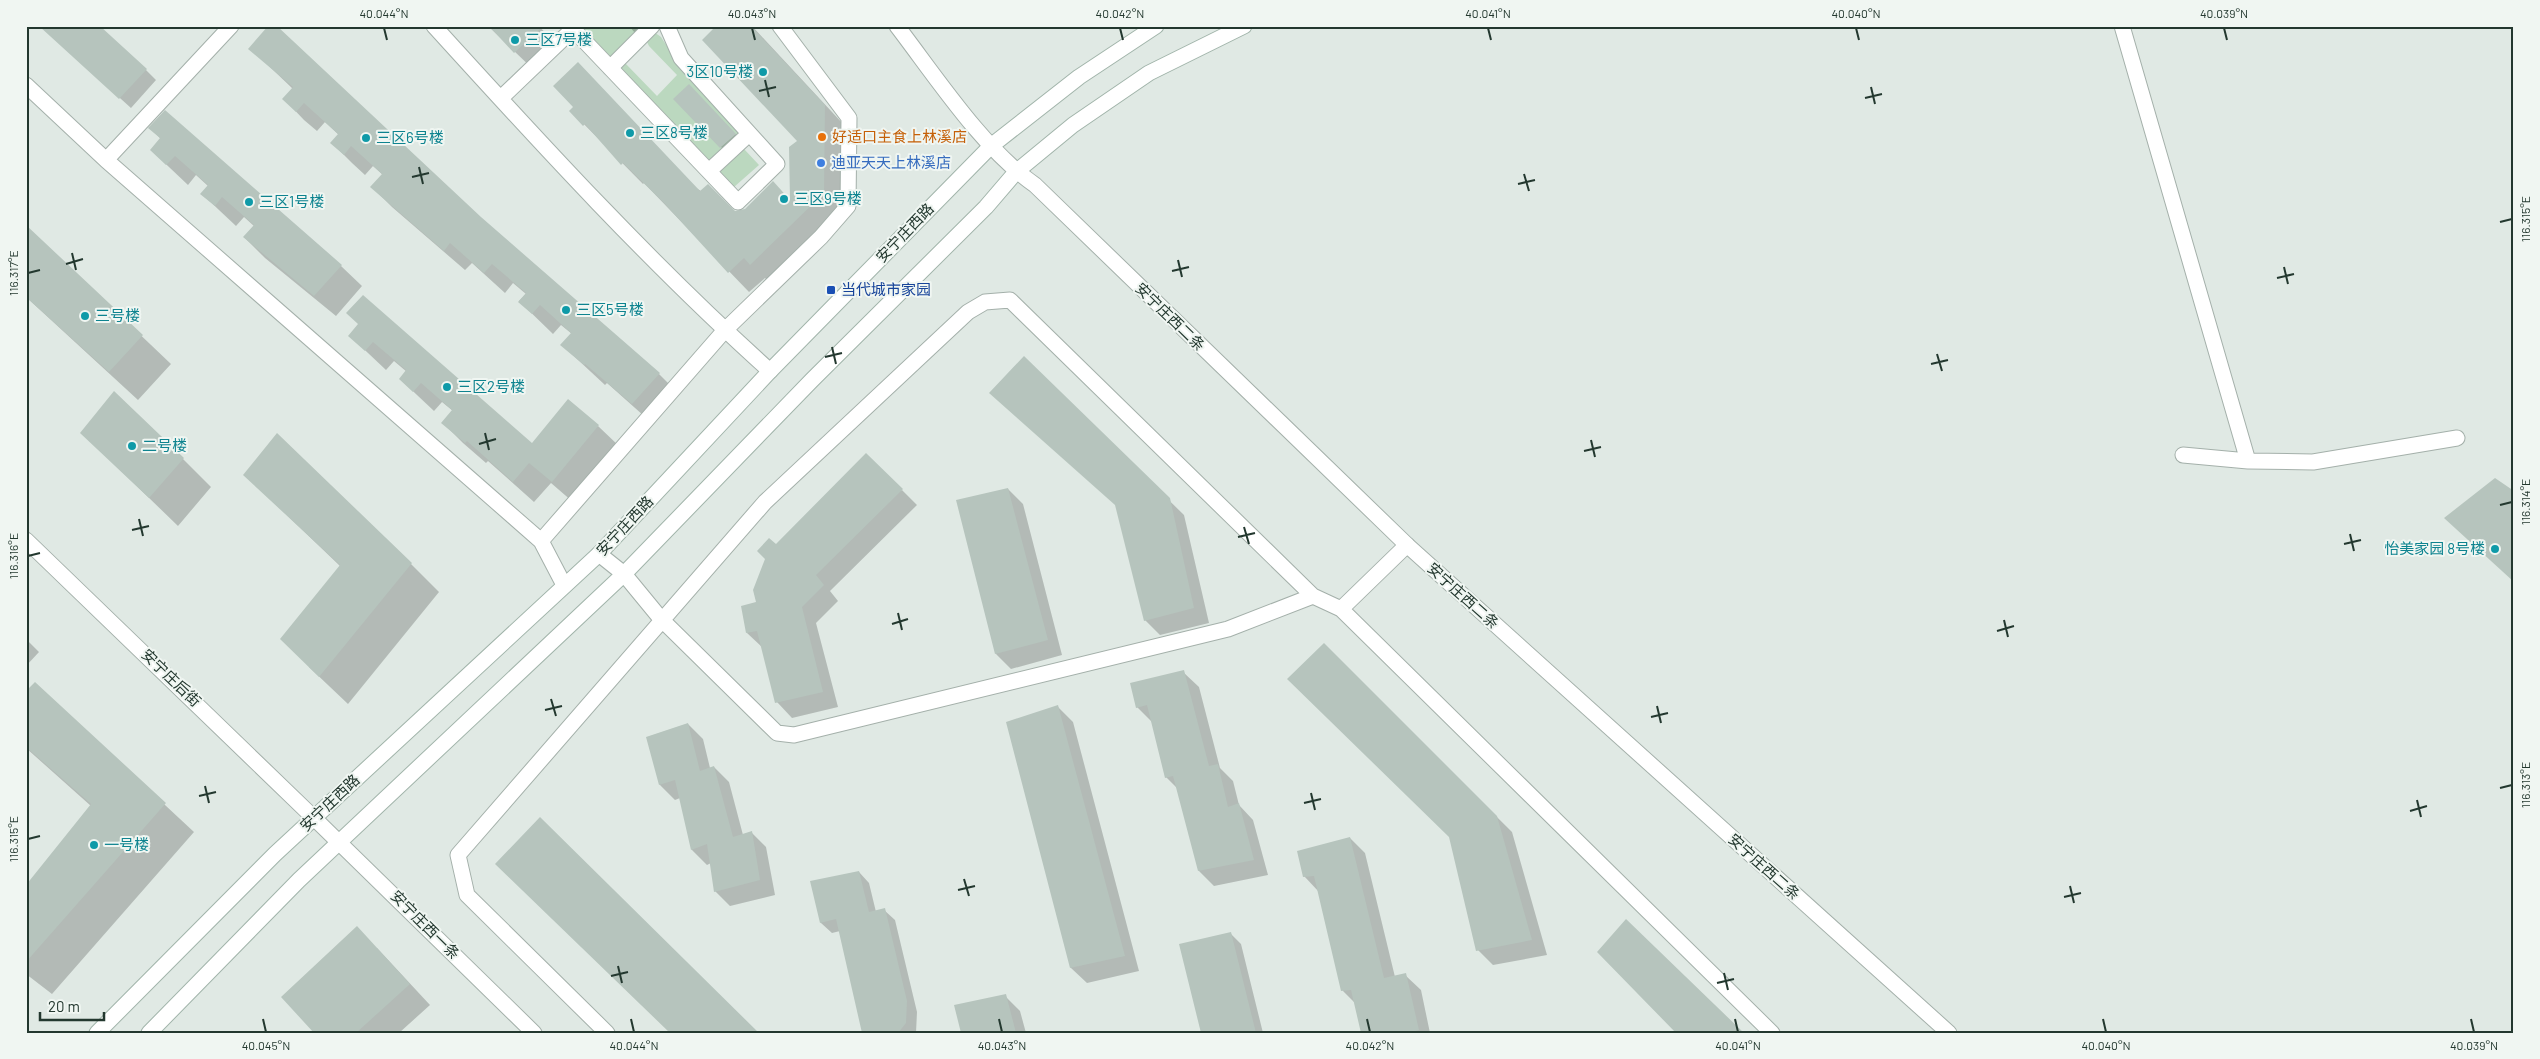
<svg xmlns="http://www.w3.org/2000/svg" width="2540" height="1059" viewBox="0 0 2540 1059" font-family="Barlow,'Noto Sans SC',sans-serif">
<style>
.green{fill:#bbd8bf}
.shadow{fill:#0003}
.building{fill:#b6c4bd}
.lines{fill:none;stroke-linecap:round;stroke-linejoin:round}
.minor-casing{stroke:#a4b0aa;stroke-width:17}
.tertiary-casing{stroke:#a4b0aa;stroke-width:17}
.secondary-casing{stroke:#a1b4aa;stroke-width:17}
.minor{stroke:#fff;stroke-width:15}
.tertiary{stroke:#fff;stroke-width:15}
.secondary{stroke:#fff;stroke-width:15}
.ticks{fill:none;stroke:#23382f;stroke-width:2}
.culture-dot{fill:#0f9aa8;stroke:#f0f6f2;stroke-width:2}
.food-dot{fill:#e8710a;stroke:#f0f6f2;stroke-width:2}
.shop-dot{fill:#3f7fe0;stroke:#f0f6f2;stroke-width:2}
.transit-dot{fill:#1a4fb4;stroke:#f0f6f2;stroke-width:2}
.labels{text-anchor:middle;stroke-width:4;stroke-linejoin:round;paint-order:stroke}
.culture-label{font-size:15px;fill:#0d838f;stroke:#f0f6f2;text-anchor:start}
.food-label{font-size:15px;fill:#c56008;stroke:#f0f6f2;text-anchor:start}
.shop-label{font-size:15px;fill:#366cbe;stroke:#f0f6f2;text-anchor:start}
.street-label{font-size:15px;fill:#23382f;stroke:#f0f6f2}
.transit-label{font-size:15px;fill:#164399;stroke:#f0f6f2;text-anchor:start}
.neatline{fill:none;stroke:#23382f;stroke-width:2}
.ticks-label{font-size:12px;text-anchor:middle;fill:#23382f}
</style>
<rect width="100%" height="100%" fill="#e0e9e4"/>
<path class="green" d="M579,26h72l-38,33z
M654,32l7,5 11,17 73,80 -34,28 -90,-94 4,-5 32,33 20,-21 -28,-29 -2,-4 2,-6z
M744,149l15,16 -25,22 -13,-14 -1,-5z"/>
<path class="shadow" d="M40,26l106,44 10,10 -25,28z
M488,26h51l21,23 -24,23z
M629,26h14l-8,7z
M714,26h38l93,100 -1,87 -73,71 -6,-6 -16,14 -105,-109 -1,1 -72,-73 164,101 56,-11 8,-60z
M250,48l230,170 179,156 20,20 -26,30 -46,-41 -2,2 -43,-40 10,-11 -11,-9 -8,9 -34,-33 7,-7 -13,-11 -8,10 -33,-30 -7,7 -73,-63 -20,-20 11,-12 -10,-9 -8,9 -13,-12 -20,-20 7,-8 -14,-13 -8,9 -13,-11 -20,-21 9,-10z
M689,86l48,50 -14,13 -48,-50z
M150,128l191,138 21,20 -26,30 -71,-58 -21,-21 10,-11 -10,-9 -8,9 -34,-32 6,-8 -12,-11 -8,10 -37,-35 10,-11z
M26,226l145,138 -33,36 -112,-103z
M359,325l173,120 66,-19 21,20 -46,56 -22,-19 -17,19 -46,-41 -2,2 -23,-20 -20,-20 10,-12 -11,-9 -8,9 -34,-32 7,-7 -13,-11 -8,9 -36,-34z
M1024,358l160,157 25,108 -49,12 -15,-15 -28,-113z
M82,433l101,26 28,28 -33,39z
M245,475l166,89 28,28 -91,112 -39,-37 31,-101z
M1008,489l15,15 39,151 -51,14 -15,-15z
M902,490l15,15 -87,86 8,10 -22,22 22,84 -46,11 -15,-16 -14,-54 -16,-15 29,-88z
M26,639l13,13 -13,14z
M1324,645l188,187 35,123 -54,10 -15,-15 -28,-113z
M1183,672l16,15 21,81 13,13 6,24 14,15 15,55 -54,11 -15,-15 -21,-82 -12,-12 -13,-54 -16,-16z
M35,684l159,148 -142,162 -26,-20v-87l65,-81 -65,-58v-55z
M1058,707l15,15 66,249 -52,12 -16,-15z
M688,724l15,15 7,29 4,-1 15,15 14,53 8,-3 15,15 9,48 -45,11 -15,-15 -4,-28 -4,2 -15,-15 -12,-52 -5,2 -15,-15 -13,-47z
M1350,838l15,15 30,124 10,-2 16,15 9,43h-68l-7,-30 -12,-12 -24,-99 -15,-16z
M859,872l10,11 7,29 8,-2 11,10 22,92 -1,21h-53l-23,-102 -8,2 -11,-10 -10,-41z
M1231,934l10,10 22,89h-61z
M377,948l53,57 -31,28h-84z
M1005,996l15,15 6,22h-64z"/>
<path class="building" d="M39,26h61l47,43 -28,30z
M268,26h9l204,191 179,156 -28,31 -47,-40 -1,1 -24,-20 11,-12 -31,-28 -8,9 -14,-12 8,-9 -34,-29 -8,9 -34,-30 -6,8 -74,-64 12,-13 -31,-28 -7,9 -14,-12 8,-9 -34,-31 -8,9 -14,-13 11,-12 -45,-38z
M489,26h54l-29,27z
M716,26h35l74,79 -1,88 -74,72 -6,-7 -16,15 -64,-70 -41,-40 -2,2 -36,-41 -2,2 -14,-15 4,-4 -20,-21 25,-24 122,129 8,-7 27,27 10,-2 28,-28 17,19 -1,-53 8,-6 -95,-101z
M689,84l47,50 -16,14 -47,-49z
M165,110l177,155 -28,31 -71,-59 11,-12 -32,-28 -7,9 -15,-12 8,-9 -33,-29 -9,9 -16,-15 10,-12 -12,-10z
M26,225l117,110 -34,37 -83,-75z
M363,295l169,148 36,-44 31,26 -47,57 -23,-19 -16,19 -46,-41 -2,2 -24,-20 11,-13 -31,-27 -8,9 -14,-13 7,-9 -33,-28 -8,9 -17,-15 10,-12 -12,-11z
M1024,356l146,142 24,110 -50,13 -29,-116 -126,-112z
M114,391l70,67 -35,40 -69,-65z
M277,433l135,130 -93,114 -39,-38 60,-74 -97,-90z
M866,453l37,36 -87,86 8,10 -22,22 21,85 -48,11 -18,-72 -11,2 -5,-27 15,-4 -3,-12 12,-31 -8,-8 12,-13 7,6z
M2495,478l19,13v91l-70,-64z
M1008,488l40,152 -53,14 -39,-154z
M1324,643l173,173 35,124 -56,11 -27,-114 -162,-158z
M1184,670l25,96 9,-2 10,43 11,-4 15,57 -56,11 -25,-95 -8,2 -18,-73 -11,3 -6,-25z
M35,682l131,121 -140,159v-77l65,-81 -65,-57v-56z
M1058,705l67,251 -55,12 -64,-246z
M688,723l12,48 14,-5 19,71 19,-6 8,49 -46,12 -7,-48 -16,6 -16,-70 -16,5 -13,-48z
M540,817l219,216h-89l-175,-169z
M1350,837l34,141 22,-5 13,57 -11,3h-47l-10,-43 -10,1 -27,-115 -11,1 -6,-26z
M859,871l10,41 16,-4 22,93 -1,22 -8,10h-36l-26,-114 -16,4 -10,-42z
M1626,919l118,114h-68l-79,-81z
M357,926l53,58 -54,49h-42l-33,-36z
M1231,932l25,101h-55l-22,-89z
M1006,994l10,39h-55l-7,-28z"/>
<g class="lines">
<g class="minor-casing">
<path id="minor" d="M434,26c108,119 217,238 336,345
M2122,26l126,435
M610,68l42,-42
M26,85l80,75 435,381 23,44
M501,98l72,-69 165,173 39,-38 -96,-106 -14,-32
M106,160l125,-134
M709,171l40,-37
M2183,455l65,6 65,1 144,-24
M26,540l288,278
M541,541l184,-211 96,-93 27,-31 1,-88 -69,-92
M599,554l25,20 37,45 116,114 17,2 434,-106 85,-33
M1341,609l66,-64
M607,1033l-140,-138 -9,-40 307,-353 203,-190 17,-10 25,-2 303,296 28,13 431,424"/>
</g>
<g class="tertiary-casing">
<path id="tertiary" d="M897,26c39,51 86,123 138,159l372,360 542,488
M314,818l220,215"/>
</g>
<g class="secondary-casing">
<path id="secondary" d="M97,1033l178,-179 324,-300 171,-183 221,-225 88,-69 77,-51
M149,1033l150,-153 325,-306 188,-194 174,-173 30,-35 57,-47 76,-52 95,-47"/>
</g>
<use href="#minor" class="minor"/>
<use href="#tertiary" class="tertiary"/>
<use href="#secondary" class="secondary"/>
</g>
<path class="ticks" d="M384,28l3,12M752,28l3,12M1120,28l3,12M1488,28l3,12M1856,28l3,12M2224,28l3,12M765,80l4,17M1871,87l4,17M759,91l17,-4M1865,98l17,-4M419,167l4,17M1524,174l5,17M412,177l17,-4M1518,184l17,-4M2500,222l12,-3M72,253l4,17M1178,260l4,17M66,264l17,-5M2284,267l4,17M1172,271l17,-4M28,273l12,-3M2277,278l17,-4M832,347l4,17M1937,354l5,17M825,357l17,-4M1931,364l17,-4M485,433l4,17M1591,440l4,17M479,444l17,-5M1584,451l17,-4M2500,505l12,-3M139,519l4,17M1244,527l5,17M132,530l17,-4M2350,534l4,17M1238,537l17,-4M2344,544l17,-4M28,556l12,-3M898,613l4,17M2004,620l4,17M892,624l16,-5M1997,631l17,-5M551,699l5,17M1657,706l4,17M545,710l17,-4M1651,717l17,-4M205,786l4,17M2500,788l12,-3M1311,793l4,17M199,796l17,-4M2417,800l4,17M1304,803l17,-4M2410,811l17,-5M28,839l12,-3M964,879l5,17M2070,886l4,17M958,890l17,-4M2064,897l17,-4M618,966l4,17M1724,973l4,17M611,976l17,-4M1717,983l17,-4M263,1019l3,13M631,1019l3,13M999,1019l3,13M1367,1019l3,13M1735,1019l3,13M2103,1019l3,13M2471,1019l3,13"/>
<g class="culture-dot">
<circle cx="515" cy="40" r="5"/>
<circle cx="763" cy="72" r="5"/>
<circle cx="630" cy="133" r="5"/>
<circle cx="366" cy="138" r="5"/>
<circle cx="784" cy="199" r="5"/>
<circle cx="249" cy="202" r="5"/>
<circle cx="566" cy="310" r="5"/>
<circle cx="85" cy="316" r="5"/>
<circle cx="447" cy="387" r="5"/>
<circle cx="132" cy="446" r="5"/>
<circle cx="2495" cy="549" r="5"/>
<circle cx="94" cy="845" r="5"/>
</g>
<circle class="food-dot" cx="822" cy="137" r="5"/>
<circle class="shop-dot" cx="821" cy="163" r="5"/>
<rect class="transit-dot" x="826" y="285" width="10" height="10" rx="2.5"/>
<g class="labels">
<g class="culture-label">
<text x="525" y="45">三区7号楼</text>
<text x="753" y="77" text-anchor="end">3区10号楼</text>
<text x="640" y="138">三区8号楼</text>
<text x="376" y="143">三区6号楼</text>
<text x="794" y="204">三区9号楼</text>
<text x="259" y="207">三区1号楼</text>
<text x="576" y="315">三区5号楼</text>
<text x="95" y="321">三号楼</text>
<text x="457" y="392">三区2号楼</text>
<text x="142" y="451">二号楼</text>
<text x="2485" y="554" text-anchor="end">怡美家园 8号楼</text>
<text x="104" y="850">一号楼</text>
</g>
<g class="food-label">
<text x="832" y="142">好适口主食上林溪店</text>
</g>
<g class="shop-label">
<text x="831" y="168">迪亚天天上林溪店</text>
</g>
<g class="street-label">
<text transform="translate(905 233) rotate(-46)" y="5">安宁庄西路</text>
<text transform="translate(1170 317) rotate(44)" y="5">安宁庄西二条</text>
<text transform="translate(625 526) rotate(-47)" y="5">安宁庄西路</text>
<text transform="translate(1463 596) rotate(42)" y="5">安宁庄西二条</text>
<text transform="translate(171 678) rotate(44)" y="5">安宁庄后街</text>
<text transform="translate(330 803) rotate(-43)" y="5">安宁庄西路</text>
<text transform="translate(1764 867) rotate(42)" y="5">安宁庄西二条</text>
<text transform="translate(425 925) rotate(45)" y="5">安宁庄西一条</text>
</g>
<g class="transit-label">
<text x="841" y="295">当代城市家园</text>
</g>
</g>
<rect width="2540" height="1059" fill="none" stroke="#f0f6f2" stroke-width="55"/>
<path d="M40 1012v8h64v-8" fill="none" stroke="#23382f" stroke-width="2.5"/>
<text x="48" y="1012" font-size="15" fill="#23382f" stroke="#f0f6f2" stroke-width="4" paint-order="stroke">20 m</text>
<rect x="28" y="28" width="2484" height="1004" class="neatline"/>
<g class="ticks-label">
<text x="384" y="18">40.044°N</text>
<text x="752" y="18">40.043°N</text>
<text x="1120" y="18">40.042°N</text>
<text x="1488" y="18">40.041°N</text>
<text x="1856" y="18">40.040°N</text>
<text x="2224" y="18">40.039°N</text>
<text transform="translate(2526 219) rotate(-90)" y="4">116.315°E</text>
<text transform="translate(14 273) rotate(-90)" y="4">116.317°E</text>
<text transform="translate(2526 502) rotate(-90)" y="4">116.314°E</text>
<text transform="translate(14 556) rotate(-90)" y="4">116.316°E</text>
<text transform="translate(2526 785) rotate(-90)" y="4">116.313°E</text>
<text transform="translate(14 839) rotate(-90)" y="4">116.315°E</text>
<text x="266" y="1050">40.045°N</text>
<text x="634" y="1050">40.044°N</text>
<text x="1002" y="1050">40.043°N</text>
<text x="1370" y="1050">40.042°N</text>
<text x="1738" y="1050">40.041°N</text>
<text x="2106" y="1050">40.040°N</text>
<text x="2474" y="1050">40.039°N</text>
</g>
</svg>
